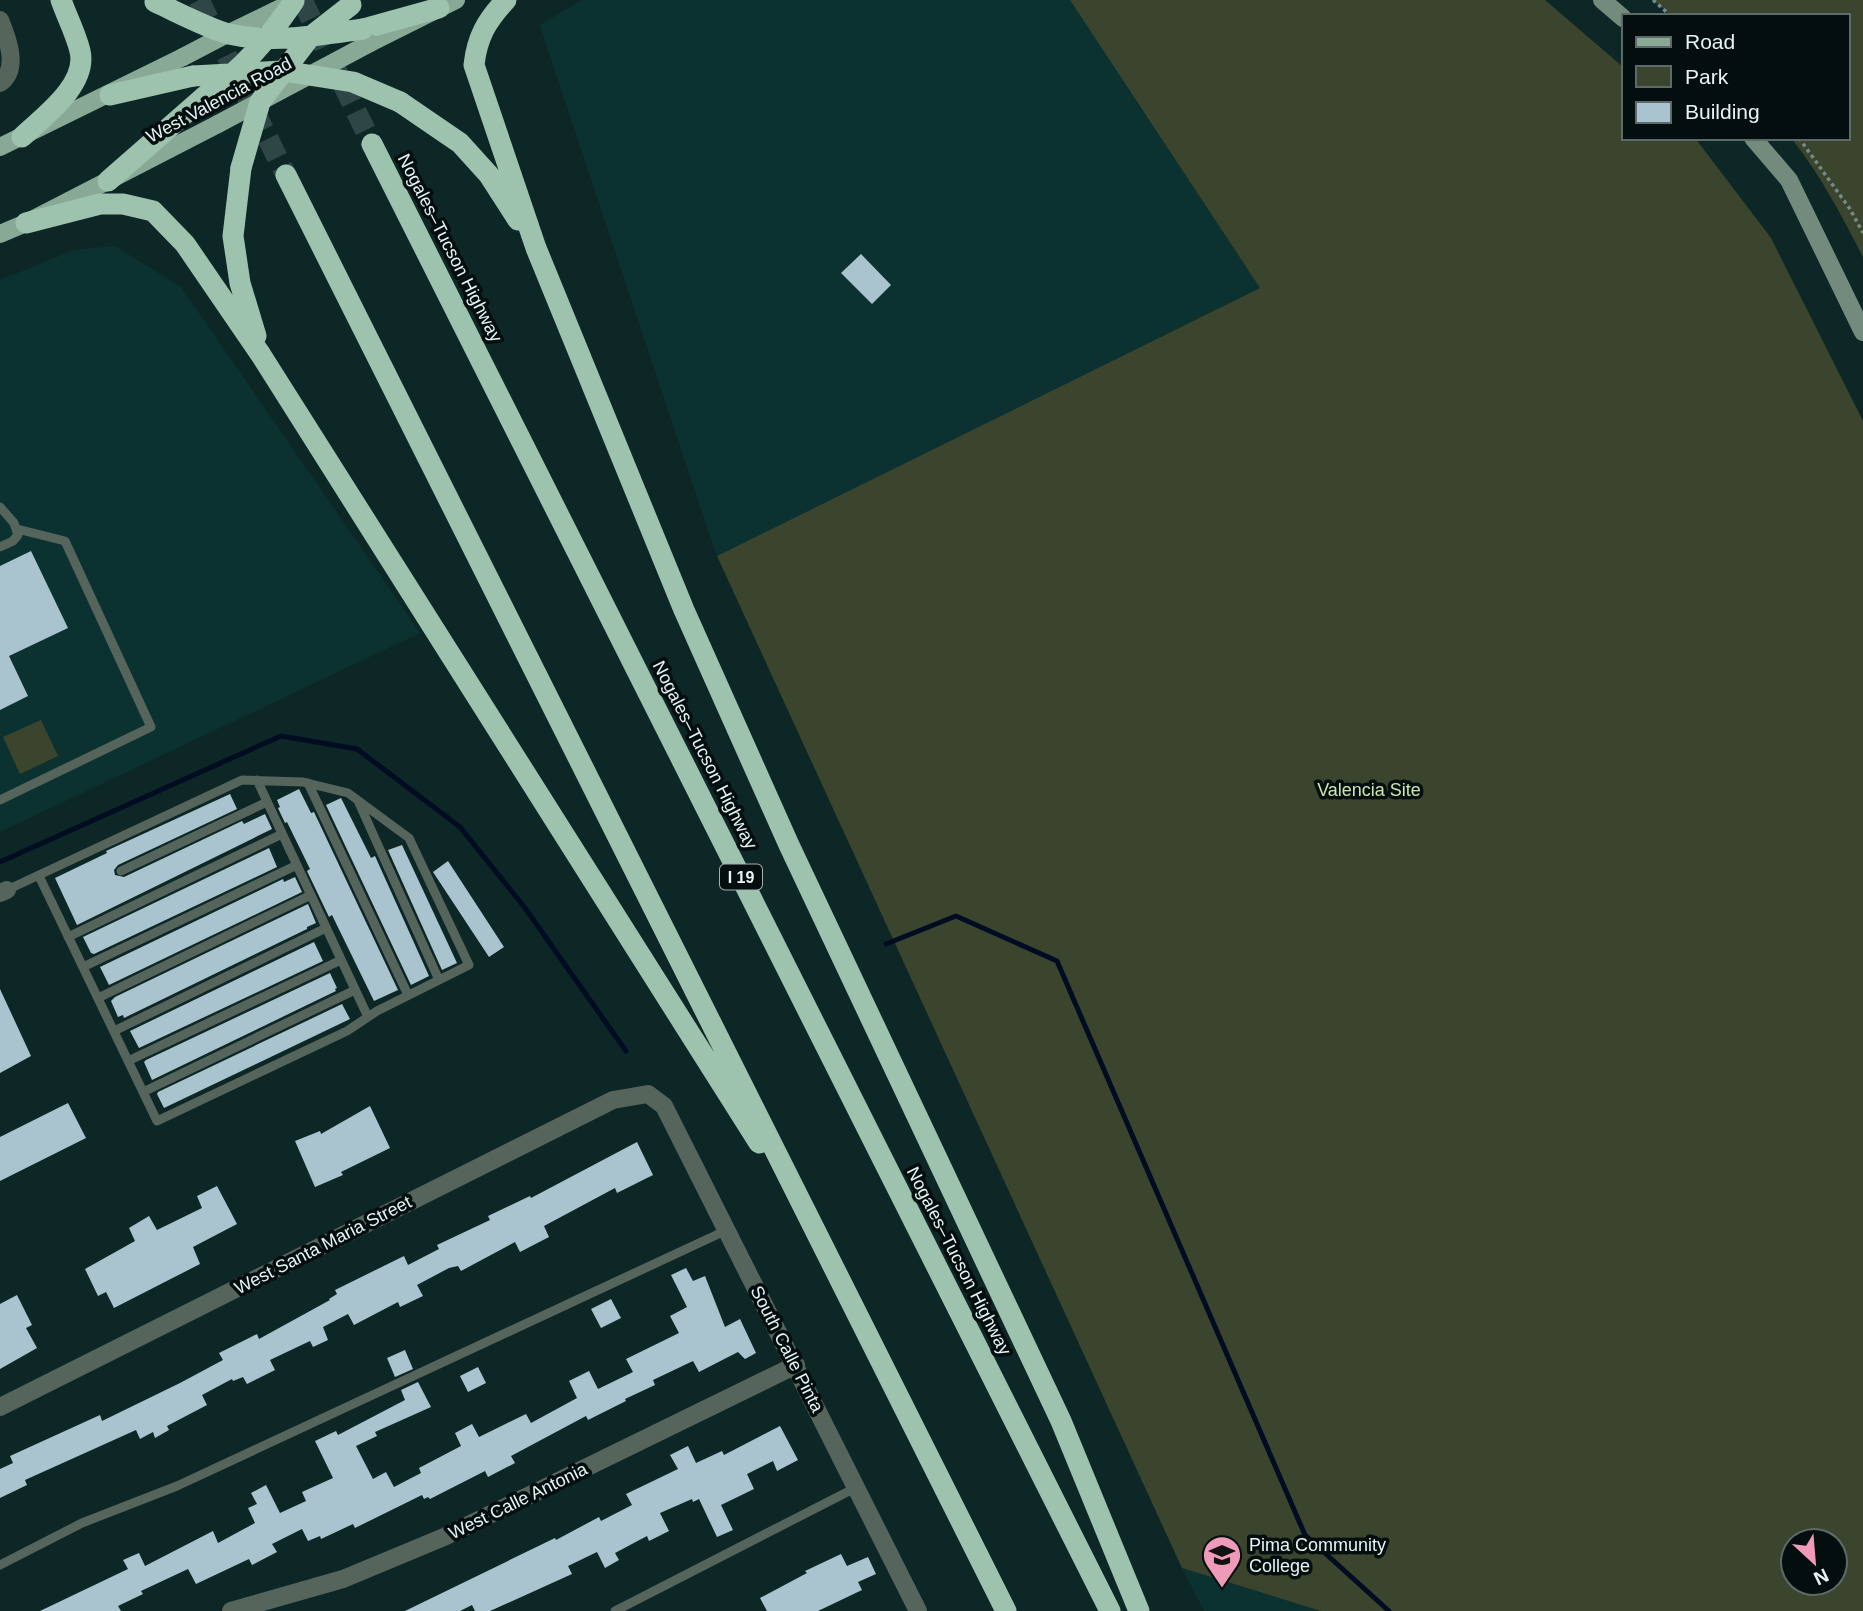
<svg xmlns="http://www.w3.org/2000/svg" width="1863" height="1611" viewBox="0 0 1863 1611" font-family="Arial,sans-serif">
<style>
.built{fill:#0b3231}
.green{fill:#3b452e;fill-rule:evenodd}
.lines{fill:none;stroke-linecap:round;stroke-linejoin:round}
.stream{stroke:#010c22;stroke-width:5}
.building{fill:#aac4cf}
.highway-tunnel{stroke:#2e4645;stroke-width:21;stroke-dasharray:21 10;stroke-linecap:butt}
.path{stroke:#758a89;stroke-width:3.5;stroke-dasharray:3.5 3.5;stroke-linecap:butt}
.lane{stroke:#56655c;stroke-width:9}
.street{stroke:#56655c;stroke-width:18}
.secondary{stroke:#738b7d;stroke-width:18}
.primary{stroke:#89a997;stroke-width:18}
.highway{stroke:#9dc3ae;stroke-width:21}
.primary-bridge{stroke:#89a997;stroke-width:18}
.highway-bridge{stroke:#9dc3ae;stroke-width:21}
.labels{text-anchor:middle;stroke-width:7;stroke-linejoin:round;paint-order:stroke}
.shield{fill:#040e0e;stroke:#a2b0af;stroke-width:2}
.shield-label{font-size:16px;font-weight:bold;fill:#e6f5f4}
.street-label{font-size:18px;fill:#e6f5f4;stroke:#040e0e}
.park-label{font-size:18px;fill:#cce6ac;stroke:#040e0e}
.poi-label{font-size:18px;fill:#e6f5f4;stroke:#040e0e;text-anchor:start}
</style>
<rect width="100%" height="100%" fill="#0d2726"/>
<path class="built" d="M582,0h488l190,288 -543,268 -177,-531z
M115,246l66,41 239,346 -420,199v-552l74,-30z
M1182,1568l139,43h-117z"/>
<path class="green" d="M1070,0h475l78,67v71h72l76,100 92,183v1190h-542l-139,-43 -465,-1012 543,-268zM1835,1541v42h-42v-42z
M1653,0h210v257c-21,-41 -43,-83 -72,-119h56v-122h-176z
M41,720l17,36 -38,18 -17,-37z"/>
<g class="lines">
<path class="stream" d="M0,862l281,-126 76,13 103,78 65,81 101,143
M886,944l70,-28 101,45 248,574 84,76"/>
</g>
<path class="building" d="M861,254l30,31 -19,19 -31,-31z
M31,551l37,77 -59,28 19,40 -28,14v-144z
M299,789l12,24 3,-1 84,178 -24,11 -42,-86 -3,2 -22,-46 3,-2 -23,-47 -2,1 -7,-15 2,-1 -3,-7z
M230,794l7,15 -119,56 -4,5 1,5 9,2 118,-56 2,3 21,-10 7,15 -195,96 -22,-47 52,-25 -1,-2z
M341,798l30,60 4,-2 54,120 -18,9 -85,-180z
M402,845l55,118 -15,7 -54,-120z
M269,848l8,19 -183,87 -3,-1 -8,-16z
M448,861l56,86 -15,10 -56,-85z
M295,877l7,15 -193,93 -9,-18 183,-88 1,3z
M308,904l8,19 -9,4v2l-183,89 -1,-3 -5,2 -7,-16 4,-4z
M314,942l9,19 -184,87 -9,-17z
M330,973l7,15 -2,1 1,2 -184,89 -8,-18 2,-2z
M0,989l31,67 -31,17z
M342,1004l8,15 -186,89 -7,-14 1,-2z
M68,1103l18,35 -86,43v-44z
M370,1106l20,42 -49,24 2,3 -28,12 -20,-46 25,-10 1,3z
M637,1142l16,33 -36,18 -2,-5 -71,38 5,11 -29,15 -5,-10 -54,29 -3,-5 -9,2 -32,17 6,11 -23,11 -2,-5 -44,23 -6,-11 -25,13 5,13 -15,7 -3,-6 -40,19 5,10 -28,14 -4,-7 -10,4 -1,-2 -30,16 5,10 -40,21 2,4 -14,8 -2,-6 -13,7 -4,-9 -111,50 2,5 -27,13v-29l13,-6 -3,-7 90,-41 2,6 78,-38 43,-23 -4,-7 38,-19 2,5 71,-39 -1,-1 8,-5 -2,-4 69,-34 4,9 31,-16 -2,-4 53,-25 -2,-4 42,-20 1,2z
M217,1186l20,38 -44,23 7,17 -86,44 -8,-16 -8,4 -13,-27 50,-28 -6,-13 20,-12 8,14 45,-22 -5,-12z
M686,1268l7,13 12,-5 20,51 15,-8 16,34 -11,6 -7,-7 -39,20 -6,-11 -40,19 2,5 -30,14 1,2 -38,19 -2,-4 -75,40 4,7 -27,14 -3,-6 -55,28 -2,-2 -4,2 -2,-4 -67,33 -2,-4 -32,15 -1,-3 -12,5 -6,-12 -30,15 5,8 -25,13 -3,-6 -53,25 -8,-15 -47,22 2,3 -25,12 3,5h-81l88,-42 -5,-9 16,-7 6,13 68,-35 5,12 37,-20 -7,-15 9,-4 -6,-11 15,-8 14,28 26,-12 -4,-9 31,-14 -18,-37 21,-10 2,4 67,-35 -4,-10 17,-8 13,25 -56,25 2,4 -21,10 17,33 13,-7 8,15 27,-14 -2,-5 42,-22 -6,-13 17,-9 7,13 47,-23 5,9 46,-25 -8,-17 20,-10 9,18 35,-17 -7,-13 53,-26 -9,-17 17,-9 -16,-32z
M17,1295l15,30 -6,3 11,20 -37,21v-65z
M611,1299l10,19 -20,10 -10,-19z
M405,1350l8,19 -18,8 -8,-19z
M478,1367l8,16 -18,9 -8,-16z
M780,1426l18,34 -21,11 -4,-10 -26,13 7,15 -33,16 12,25 -16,7 -18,-38 -6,3 -1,-3 -32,14 9,18 -20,10 -2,-5 -32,17 4,7 -14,8 -8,-16 -29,14 4,8 -82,37h-15l-3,-6 -12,6h-55l150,-73 1,2 43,-23 2,4 31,-16 -6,-11 52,-25 -8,-14 18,-9 8,17 26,-12 2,4z
M841,1554l6,12 21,-9 8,17 -18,8 4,8 -44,21h-51l-7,-13 47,-25 -2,-2z"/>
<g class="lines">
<path class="highway-tunnel" d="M199,0l87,175
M302,0l70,144"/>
<path class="path" d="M1653,0l18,16
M1799,138l51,71 13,24"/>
<path class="lane" d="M0,507l14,16 4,12 -5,6 -13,6
M257,780l111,237
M308,783l100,212
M0,800l151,-73 -86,-186 -48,-12
M359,803l80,177
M121,871l146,-69
M7,890l235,-110 61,2 45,11 61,45 60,127 -92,46 -30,20 -190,90 -118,-245
M68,937l214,-103
M83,967l214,-102
M98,998l213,-103
M114,1031l212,-103
M128,1061l213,-101
M143,1092l212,-102
M0,1565l82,-42 95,-37 550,-256
M615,1611l242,-124"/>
<path class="street" d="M0,20c7,17 20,49 0,63
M0,893l7,-3
M0,1407l613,-307 35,-6 16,12 254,505
M231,1611l112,-32 101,-42 352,-172"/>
<path class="secondary" d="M1602,0l21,18
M1753,138l36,42 74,152"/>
<path class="primary" d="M227,34l66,-32
M370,43l86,-43
M0,147l183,-90
M0,234l26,-11 192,-99"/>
<path class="highway" d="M506,0c-19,20 -29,37 -32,65l62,183 148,362 105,235 272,576 78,190
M363,29l76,-21
M110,95l83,-19
M400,102l60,41 29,32 29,45
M22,137c21,-20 66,-52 58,-86 -4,-17 -13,-34 -19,-51
M372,144l738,1467
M241,168l-8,68 7,47 16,53
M286,175l720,1436
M108,181l96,-84
M26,223l74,-19h23l30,7 32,33 76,111 498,788"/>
<path class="primary-bridge" d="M183,57l44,-23
M218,124l152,-81"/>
<path class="highway-bridge" d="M155,2c20,9 54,27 74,32 44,10 91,1 134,-5
M193,76l90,-5 70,11 47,20
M204,97c40,-30 62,-55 90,-96
M241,168l19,-66 50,-65 41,-32"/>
</g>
<defs>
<g id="university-pin" transform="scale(2.0125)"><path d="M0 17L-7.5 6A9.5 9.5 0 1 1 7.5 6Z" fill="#ef9ab8" stroke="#040e0e"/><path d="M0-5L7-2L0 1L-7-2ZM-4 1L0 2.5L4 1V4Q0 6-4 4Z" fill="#111"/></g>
</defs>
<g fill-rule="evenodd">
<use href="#university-pin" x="1222" y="1555"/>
</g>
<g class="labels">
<rect class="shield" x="720" y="864.5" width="42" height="25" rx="5"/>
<g class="shield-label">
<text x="741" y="883">I 19</text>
</g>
<g class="street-label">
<text transform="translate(219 100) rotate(-28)" y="6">West Valencia Road</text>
<text transform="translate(450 248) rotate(63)" y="6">Nogales–Tucson Highway</text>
<text transform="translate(705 755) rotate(63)" y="6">Nogales–Tucson Highway</text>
<text transform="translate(323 1245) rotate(-27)" y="6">West Santa Maria Street</text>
<text transform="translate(959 1261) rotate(63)" y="6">Nogales–Tucson Highway</text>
<text transform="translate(787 1349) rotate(63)" y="6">South Calle Pinta</text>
<text transform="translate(518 1501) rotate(-26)" y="6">West Calle Antonia</text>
</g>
<g class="park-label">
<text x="1369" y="796">Valencia Site</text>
</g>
<g class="poi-label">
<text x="1249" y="1551">Pima Community<tspan x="1249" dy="21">College</tspan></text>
</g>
</g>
<rect x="1622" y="14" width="228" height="126" fill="#040e0e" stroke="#5e6a6a" stroke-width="2"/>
<rect x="1636" y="37" width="35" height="10" fill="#89a997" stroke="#5e6a6a" stroke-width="2"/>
<text x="1685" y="49" font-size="21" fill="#e6f5f4">Road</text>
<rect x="1636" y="66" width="35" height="21" fill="#3b452e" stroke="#5e6a6a" stroke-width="2"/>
<text x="1685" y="84" font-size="21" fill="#e6f5f4">Park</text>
<rect x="1636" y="102" width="35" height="21" fill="#aac4cf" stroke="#5e6a6a" stroke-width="2"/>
<text x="1685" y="119" font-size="21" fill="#e6f5f4">Building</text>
<g transform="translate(1814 1562) rotate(154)"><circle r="33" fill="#040e0e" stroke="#5e6a6a" stroke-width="2"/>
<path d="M0-5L12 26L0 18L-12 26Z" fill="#ef9ab8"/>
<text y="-10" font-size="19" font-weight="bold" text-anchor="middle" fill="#e6f5f4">N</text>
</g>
</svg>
